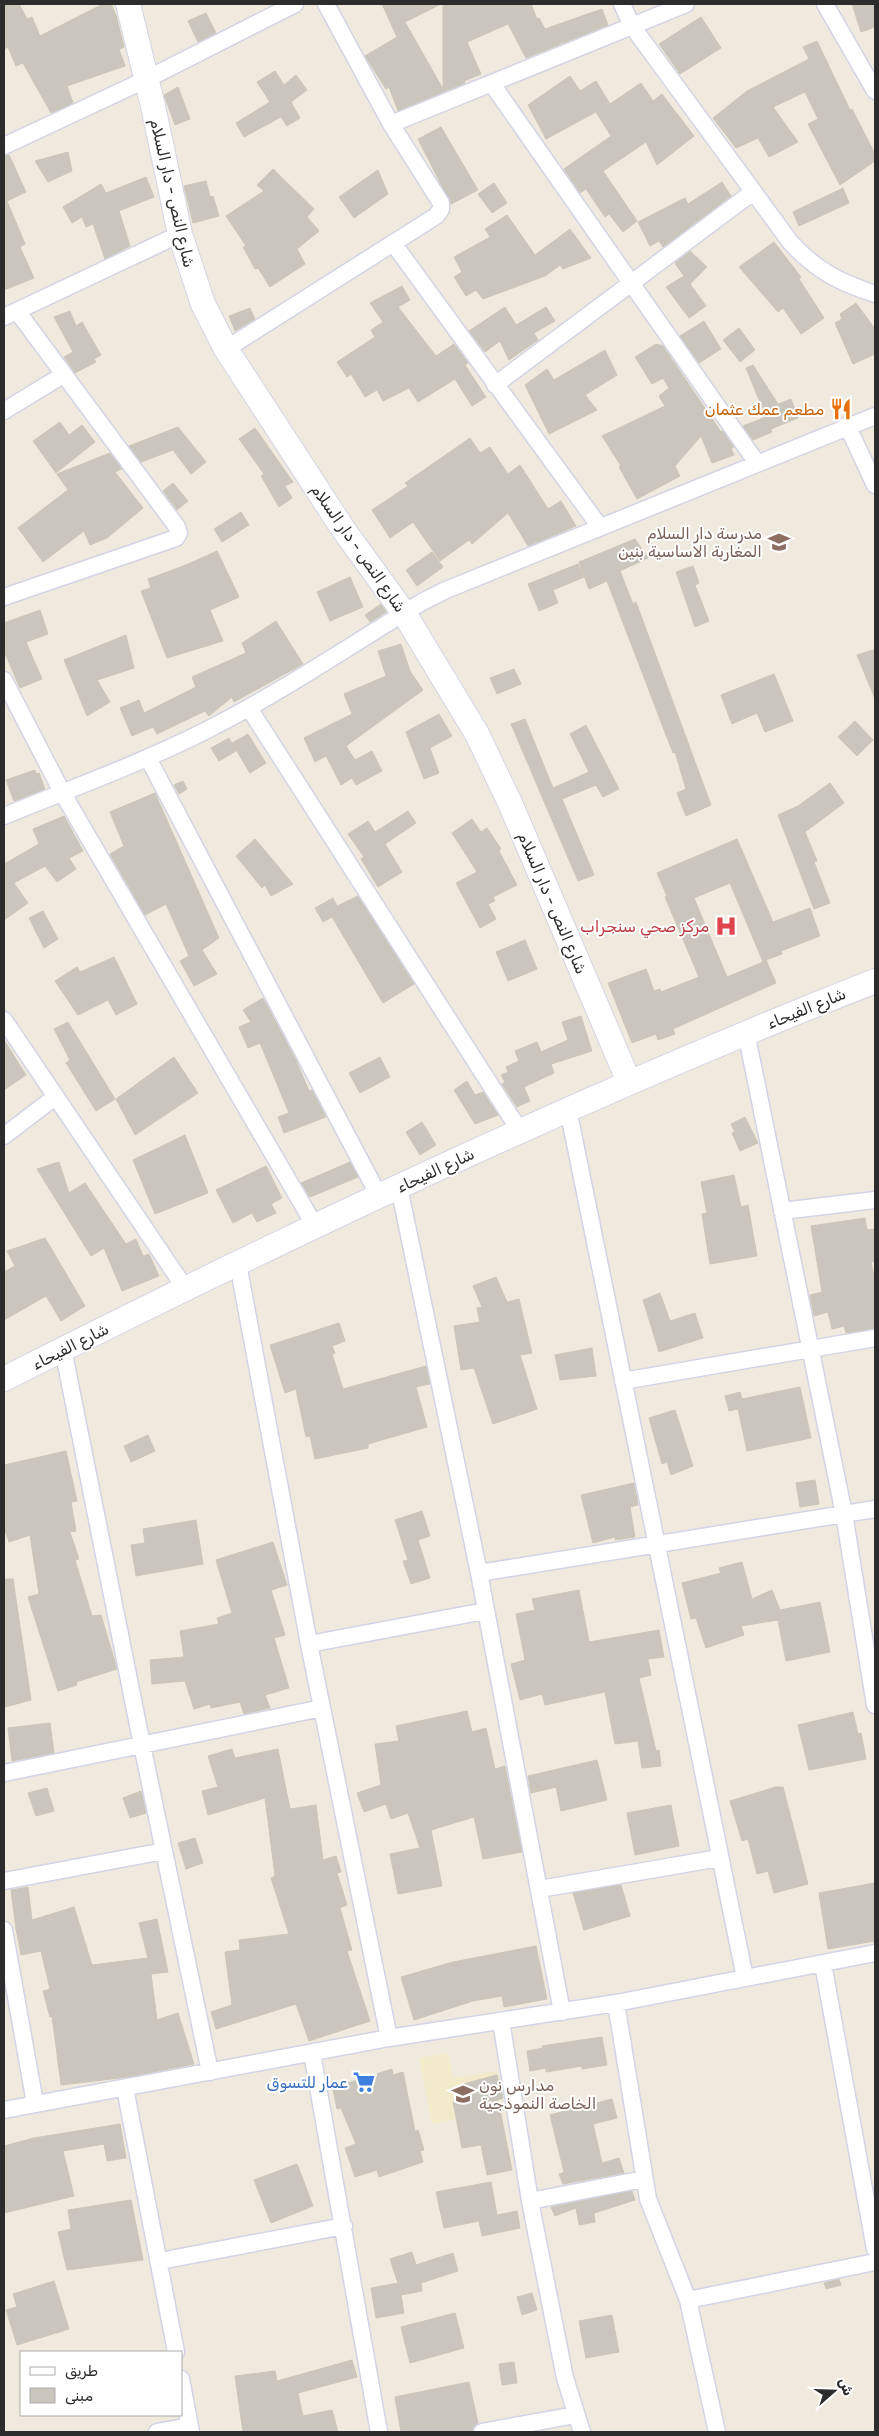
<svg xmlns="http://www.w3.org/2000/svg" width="879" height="2436" viewBox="0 0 879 2436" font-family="Rubik,'Noto Naskh Arabic',sans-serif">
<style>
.education{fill:#f2eacb}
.building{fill:#cbc6bd;stroke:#cbc6b6;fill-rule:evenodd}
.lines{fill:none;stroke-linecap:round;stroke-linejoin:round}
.street-casing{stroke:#d2d4e6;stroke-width:19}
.secondary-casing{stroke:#d2d4e6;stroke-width:26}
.street{stroke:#fff;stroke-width:16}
.secondary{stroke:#fff;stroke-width:24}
.labels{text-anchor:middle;stroke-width:4;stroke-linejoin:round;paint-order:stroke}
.street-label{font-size:16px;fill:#2c2c2c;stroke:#fff}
.food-label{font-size:16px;fill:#c56008;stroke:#fff;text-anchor:end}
.education-label{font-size:16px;fill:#785e54;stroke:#fff;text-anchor:end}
.health-label{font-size:16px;fill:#be3a42;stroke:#fff;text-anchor:end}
.shop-label{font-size:16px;fill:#366cbe;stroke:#fff;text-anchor:end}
</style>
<rect width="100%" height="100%" fill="#efeadd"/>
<path class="education" d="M448,2053l5,25 43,-7 6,38 -70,15 -13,-66z"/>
<path class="building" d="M4,4h15l8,15 5,-2 8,19 63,-32h8l5,11 8,32 -5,2 6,17 -58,20 6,17 -22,10 -28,-50 -7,3 -8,-19 -4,2z
M382,4h59l-36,18 38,67v-85h88l6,15 2,-1 6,11 57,-20 6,16 -82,33 -18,-34 -41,18 14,32 -17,7 1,2 -67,28 -9,-24 -3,2 -21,-33 32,-19z
M852,4h23v23l-14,5z
M206,13l10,20 -18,9 -10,-21z
M701,17l20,31 -41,26 -21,-30z
M817,41l33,69 2,-1 23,45v7l-35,24 -32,-61 10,-5 -13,-27 -32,15 25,35 -29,15 -11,-19 -22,10 -23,-30 34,-27 62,-32 -6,-12z
M275,71l9,14 12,-10 11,15 -16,12 9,16 -13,8 -6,-9 -37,20 -8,-14 34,-21 -13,-20z
M570,76l10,15 16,-10 14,23 31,-21 12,18 9,-7 32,42 -37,29 -11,-23 -43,29 34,50 -14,11 -14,-18 -4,3 -19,-28 -6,4 -16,-24 47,-33 -15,-24 -50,27 -18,-34z
M178,87l12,32 -15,6 -11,-30z
M441,127l37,63 -27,14 -33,-65z
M68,152l4,19 -24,11 -13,-21z
M9,155l17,37 -19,9 18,43 -5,3 14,31 -30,12v-134z
M273,169l41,40 -7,8 12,14 -22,18 8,15 -35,23 -12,-19 -3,1 -12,-22 3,-1 -20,-30 38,-25 -7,-6z
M378,170l10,24 -34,24 -15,-21z
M146,177l8,20 -35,14 11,35 -25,13 -12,-35 -7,3 -4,-10 -10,6 -9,-16 38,-23 5,9z
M206,181l4,16 3,-1 6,20 -26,7 -9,-37z
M722,182l9,14 -68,51 -4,-6 -9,5 -12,-24 47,-24 3,6z
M494,183l13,20 -15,10 -14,-19z
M843,188l6,15 -50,23 -6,-14z
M507,215l28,40 35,-26 21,29 -28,11 -3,-4 -15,11 -62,23 -7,-9 -10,6 -12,-19 8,-5 -8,-15 36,-20 -5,-8z
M774,242l27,35 -2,2 25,39 -23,16 -18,-26 -5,4 -39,-45z
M690,251l17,16 -17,17 16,22 -17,12 -23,-31 18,-11 -9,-13z
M402,286l8,14 -12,7 38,49 18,-12 14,19 -3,2 21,32 -14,9 -17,-27 -37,23 -9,-14 -26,13 -6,-11 -12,7 -14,-23 -4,3 -10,-15 38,-25 -4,-7 12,-8 -13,-19z
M856,303l19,26v25l-22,10 -18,-41 7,-4 -2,-5z
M505,307l11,18 30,-18 9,14 -21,12 4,7 -29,20 -9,-19 -15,11 -16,-21z
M250,308l5,11 -20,12 -6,-15z
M70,311l6,15 6,-4 19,33 -7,4 2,3 -21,11 -11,-16 9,-5 -19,-35z
M704,321l17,28 -22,14 -19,-27z
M739,328l16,22 -15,12 -17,-22z
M656,344l7,2 58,86 2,-1 11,16 -3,1 3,7 -22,8 -11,-27 -26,30 5,10 -43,23 -18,-32 2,-1 -19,-30 63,-30 -6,-10 10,-8 -6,-10 -11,6 -17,-27z
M605,350l12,25 -32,20 12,15 -48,24 -24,-49 22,-16 7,11z
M753,365l25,39 13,-5 7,19 -27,11 -25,-61z
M766,417l6,15 -19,8 -10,-14z
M60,422l9,13 13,-10 13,17 -39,31 -23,-32z
M178,427l28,35 -15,12 -18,-24 -32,12 -12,-16z
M255,428l38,54 -8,4 7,12 -13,9 -18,-31 3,-2 -25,-35z
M470,438l10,15 10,-6 18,27 12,-9 28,44 13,-8 15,25 -48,20 -20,-33 -36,31 -3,-4 -29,21 -27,-39 -23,16 -18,-28 36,-24 -3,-3z
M110,453l12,16 -7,3 28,36 -36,30 -17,7 -6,-14 -41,31 -25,-34 50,-38 -11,-16z
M173,483l15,18 -11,9 -14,-19z
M241,512l8,13 -27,17 -8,-13z
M635,539l13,19 -28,13 13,33 3,-2 75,203 -25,11 -9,-23 9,-4 -11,-37 -2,1 -66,-172 -18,8 -10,-27z
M217,551l22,46 -29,13 13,31 -56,17 -26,-67 10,-3 -3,-9 38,-14z
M432,552l11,15 -26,19 -11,-16z
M578,564l6,13 -31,13 5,13 -19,8 -11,-27z
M693,566l6,17 -4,2 14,36 -14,6 -19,-55z
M350,577l13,30 -33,14 -13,-29z
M381,604l5,8 -16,10 -5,-7z
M40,610l8,24 -22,8 16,37 -22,9 -16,-37v-28z
M276,621l27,43 -69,38 -2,-5 -23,19 -4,-5 -48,23 -4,-7 -21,9 -12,-28 19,-8 5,13 52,-26 -4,-10 54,-24 -4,-10z
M126,635l8,33 -37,12 13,22 -23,14 -23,-56z
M401,644l9,27 13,19 -77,56 9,14 17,-9 10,20 -26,14 -4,-7 -11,7 -15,-29 -11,6 -11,-24 48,-24 -8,-20 42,-18 -8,-25z
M873,650l2,9v40l-18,-44z
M514,669l7,15 -24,10 -7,-16z
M774,674l19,47 -28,11 -8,-19 -25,11 -11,-29z
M439,714l13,22 -22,12 9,25 -15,6 -18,-47z
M525,719l28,69 36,-16 -19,-38 16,-9 33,64 -16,8 -7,-12 -34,14 32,76 -16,6 -67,-157z
M855,721l18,19 -16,16 -19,-19z
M248,734l18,29 -16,10 -18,-30z
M229,738l7,13 -17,10 -8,-13z
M35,770l1,4 3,-1 6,16 -31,12 -8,-21z
M183,781l4,8 -8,5 -5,-9z
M830,783l14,20 -39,29 12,29 -3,1 16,41 -16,6 -36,-94 20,-9z
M155,793l64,145 -17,12 15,24 -23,12 -14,-25 9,-5 -23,-52 -21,11 -35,-61 14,-8 -14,-34z
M408,811l8,12 -31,21 17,28 -24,15 -17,-28 3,-2 -16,-23 20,-13 7,11z
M64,816l19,35 -14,7 7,11 -19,13 -12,-16 -31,17 14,20 -24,17v-56l35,-20 -6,-15z
M472,819l9,13 6,-4 14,21 -2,2 18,34 -24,12 2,4 -7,3 8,15 -16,9 -24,-45 21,-11 -25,-39z
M255,839l38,45 -22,12 -6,-11 -3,3 -26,-32z
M737,839l36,83 37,-14 10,28 -39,15 1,3 -16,6 10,23 -103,46 2,5 -17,6 -2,-6 -24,9 -24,-60 38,-14 8,22 6,-2 1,3 38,-15 -34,-80 2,-1 -10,-23zM730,883l33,79 -36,15 -33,-79z
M358,896l56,88 -31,19 -51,-86 -9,5 -8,-14 18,-10 4,8z
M43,911l15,28 -14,9 -15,-30z
M525,940l12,29 -29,12 -12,-29z
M114,957l23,47 -21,11 -8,-15 -30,15 -23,-34 22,-14 3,5z
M263,998l32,60 14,33 3,-1 14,27 -42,16 -6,-16 11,-4 -29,-70 -12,5 -9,-21 12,-5 -8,-12z
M581,1016l11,35 -41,13 3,9 -30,14 6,14 -13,6 -15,-23 3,-2 -4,-7 7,-3 -2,-5 13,-6 -4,-10 22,-9 4,10 27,-12 -6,-18z
M68,1022l47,77 -19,12 -30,-48 4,-3 -16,-31z
M4,1040l22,35 -22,15z
M174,1057l24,36 -63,42 -19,-36z
M380,1057l10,20 -30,16 -11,-20z
M467,1081l8,14 8,-3 15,23 -23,9 -21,-34z
M745,1117l13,26 -18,8 -8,-18 3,-1 -4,-8z
M422,1122l14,23 -16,10 -14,-23z
M185,1135l23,58 -53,21 -22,-54z
M59,1162l10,31 16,-10 41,61 10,-5 7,17 6,-2 10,22 -37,15 -18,-43 -13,8 -54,-87z
M350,1162l8,15 -48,20 -9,-14z
M266,1166l16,32 -11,6 5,9 -19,9 -5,-9 -19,10 -17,-33z
M734,1175l7,32 7,-2 9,51 -47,8 -8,-50 5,-1 -6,-31z
M865,1218l2,12 8,-1v32l-4,1 4,19v47l-29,5 -2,-7 -12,3 -4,-17 -14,4 -4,-21 12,-3 -11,-66z
M45,1238l40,68 -24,15 -15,-25 -42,24v-48l11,-6 -8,-15z
M496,1277l11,25 12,-3 13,54 -12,2 17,54 -44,15 -19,-56 -13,2 -7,-44 26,-4 -3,-14 5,-1 -9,-21z
M660,1293l10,28 25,-8 8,25 -44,14 -16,-52z
M339,1323l6,18 -13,5 3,7 -3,1 11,35 83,-23 4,18 -14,3 11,40 -59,17v4l-53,11 -5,-23 -4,1 -10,-48 -11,4 -15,-48z
M592,1348l4,28 -36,4 -5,-25z
M800,1387l11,51 -64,13 -9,-42 -9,2 -4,-15 15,-4 2,7z
M675,1410l18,56 -22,9 -4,-13 -5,2 -13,-46z
M148,1435l7,16 -24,11 -7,-16z
M66,1451l11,50 -6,1 5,29 -6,1 9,27 -4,1 17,56 9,-1 16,54 -41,13 1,3 -19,6 -30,-94 11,-3 -9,-59 -21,7 -5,-14v-63z
M815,1480l4,24 -19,3 -4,-24z
M634,1483l4,22 -8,2 5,30 -20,3v-3l-22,6 -12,-48z
M422,1511l8,25 -12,4 12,38 -19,6 -8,-23 5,-1 -13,-40z
M196,1520l7,44 -67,12 -5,-31 14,-2 -2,-14z
M273,1542l14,43 -16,5 14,45 -11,3 15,50 -24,7 5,13 -26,6 -4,-12 -29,6 -1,-4 -16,5 -9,-28 -33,3 -2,-24 34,-3 -4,-26 39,-7 -2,-6 15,-5 -16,-53z
M742,1562l10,37 20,-9 8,20 40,-8 10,50 -44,9 -8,-41 -37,6 3,9 -38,13 -10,-30 -5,1 -9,-36 39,-10 -2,-5z
M4,1579h9l18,121 -26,7z
M579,1590l10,52 70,-12 5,27 -16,2 3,16 -12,3 17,73 3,-1 2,16 -19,2 -4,-27 -23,3 -10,-52 -60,13 -3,-11 -22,6 -9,-36 14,-4 -9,-46 19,-4 -3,-11z
M467,1711l5,21 14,-4 9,41 10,-3 17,86 -39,7 -9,-42 -43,13 11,56 -44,8 -8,-40 30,-6 -12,-35 -17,6 -5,-15 -22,8 -7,-19 24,-8 -6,-41 24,-3 -3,-15z
M853,1712l5,22 3,-1 5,26 -57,11 -11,-45z
M50,1723l4,30 -42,8 -4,-33z
M232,1749l3,9 43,-9 12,60 26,-4 7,55 13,-4 5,16 -4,1 10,32 -7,3 12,42 -5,1 23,70 -61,20 -13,-37 -80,25 -5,-17 21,-7 -7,-53 15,-2 -1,-10 50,-6 -18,-56 4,-2 -10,-78 -57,17 -6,-24 16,-4 -10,-31z
M597,1760l10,40 -46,11 -5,-24 -25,6 -3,-17z
M776,1787h7l25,97 -34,9 -6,-22 -11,3 -9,-35 -6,2 -12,-40z
M47,1788l7,23 -18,5 -8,-23z
M141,1791l5,22 -16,5 -7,-20z
M671,1805l8,41 -44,9 -8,-42z
M195,1838l8,25 -17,6 -8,-26z
M875,1883v58l-47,8 -9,-56z
M621,1885l9,31 -46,14 -11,-37z
M28,1887l4,33 42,-13 18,58 56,-7 -9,-35 18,-4 11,53 -17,2 6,46 21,-7 16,51 -66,13 -67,8 -9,-69 -2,1 -7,-26 7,-2 -9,-38 -20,4 -5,-26 -5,-39z
M536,1946l11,53 -43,8 -2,-11 -29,5 -59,19 -13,-43 52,-15z
M602,2037l5,28 -25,4v-3l-36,6v-4l-16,3 -3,-20 16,-3 -1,-2z
M392,2069l1,6 10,-3 12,59 3,-1 6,20 -4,1 3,11 -44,15 -2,-7 -22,7 -10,-29 11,-4 -15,-36 -4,1 -4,-20 16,-3 -1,-3z
M497,2075l6,23 -5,2 14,70 -25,5 -6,-30 -19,3 -9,-46 14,-3 -4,-15z
M612,2099l5,19 -24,6 9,39 17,-5 5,15 -61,11 -4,-10 5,-2 -14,-57z
M120,2124l6,34 -19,3 -3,-17 -41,7 11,45 -70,17v-67l30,-8z
M297,2164l16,42 -42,17 -17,-43z
M491,2182l6,33 20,-4 3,17 -38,8 -3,-15 -35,7 -8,-36z
M632,2191l3,9 -41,13 1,9 -16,3 -3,-17 -21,8 -4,-9z
M131,2200l12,60 -76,10 -9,-38 13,-3 -3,-19z
M412,2252l4,13 37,-12 5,18 -37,12 1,8 -21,4 3,18 -28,5 -5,-30 27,-5 -8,-24z
M839,2279l2,6 -15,4 -2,-6z
M54,2281l15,48 -52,16 -11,-35 11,-3 -4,-13z
M532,2293l5,17 -15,5 -5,-18z
M455,2313l9,35 -54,15 -9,-36z
M612,2315l7,37 -33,6 -7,-37z
M352,2360l5,17 -59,16 5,23 29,-6 6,22h-95l-8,-56 40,-5 2,10z
M514,2362l3,21 -15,2 -3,-21z
M469,2382l9,41 -6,9h-71l-6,-35z"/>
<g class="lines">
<g class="street-casing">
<path id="street" d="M622,4l10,22 159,217c26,28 48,39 84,51
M825,4l50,87
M492,84l265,379
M391,124l295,-120
M4,146l143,-67 148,-75
M393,243l207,284
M4,317l176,-83
M226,349l210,-133 5,-7v-6l-50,-79 -65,-120
M495,385l258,-193
M4,411l59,-36
M847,425l28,60
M4,597l172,-59 3,-5 -2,-6 -160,-216
M4,680l58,112 253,434
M249,708l271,423
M148,758l231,438
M4,816c66,-27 135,-52 199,-84 76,-38 146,-86 219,-130l24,-12 429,-174
M4,1020l181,268
M746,1032l98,482 31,191
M568,1109l177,869
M4,1136l51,-39
M399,1187l80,386 83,439
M782,1211l93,-11
M238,1264l71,380 80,394
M63,1349l79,396 68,327
M623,1381l252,-43
M479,1573l396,-64
M309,1644l176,-33
M4,1773l318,-65
M4,1881l160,-30
M540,1889l179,-31
M4,1930l31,173
M823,1964l52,285
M616,2003l32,196 40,101 29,132
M501,2021l29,180 35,177 17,54
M312,2053l67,379
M125,2088l51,264
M4,2110l385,-72 227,-35 259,-50
M530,2201l114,-22
M160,2261l184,-35
M688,2300l187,-38
M181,2379l10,53
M157,2432l33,-6
M482,2432l93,-17"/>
</g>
<g class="secondary-casing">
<path id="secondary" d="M128,4l25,102 27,128 23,70 23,45 117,180 61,84 73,121 33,69 119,279
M4,1379c285,-144 574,-281 871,-398"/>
</g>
<use href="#street" class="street"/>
<use href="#secondary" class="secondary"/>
</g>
<defs>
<g id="restaurant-bare" transform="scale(1.725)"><path d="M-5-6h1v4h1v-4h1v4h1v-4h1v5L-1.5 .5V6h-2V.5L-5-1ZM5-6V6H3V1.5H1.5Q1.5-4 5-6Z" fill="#e8710a" stroke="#fff" stroke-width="2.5" paint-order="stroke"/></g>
<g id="school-bare" transform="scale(1.725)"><path d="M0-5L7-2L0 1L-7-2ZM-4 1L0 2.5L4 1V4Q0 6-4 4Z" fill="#8d6e63" stroke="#fff" stroke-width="2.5" paint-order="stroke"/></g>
<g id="hospital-bare" transform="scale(1.725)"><path d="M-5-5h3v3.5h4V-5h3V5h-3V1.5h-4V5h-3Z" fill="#e0444e" stroke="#fff" stroke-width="2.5" paint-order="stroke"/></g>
<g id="supermarket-bare" transform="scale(1.725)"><path d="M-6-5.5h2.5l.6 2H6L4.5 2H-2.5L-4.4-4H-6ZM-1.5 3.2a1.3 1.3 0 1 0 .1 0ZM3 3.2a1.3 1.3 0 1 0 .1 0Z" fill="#3f7fe0" stroke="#fff" stroke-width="2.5" paint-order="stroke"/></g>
</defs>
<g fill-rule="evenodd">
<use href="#restaurant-bare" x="841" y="409"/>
<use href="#school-bare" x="779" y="542"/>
<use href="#hospital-bare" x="726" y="926"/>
<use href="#supermarket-bare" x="364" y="2082"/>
<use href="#school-bare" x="463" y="2094"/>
</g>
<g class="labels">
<g class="street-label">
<text transform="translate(173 193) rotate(77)" y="6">شارع النص - دار السلام</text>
<text transform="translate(359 548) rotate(55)" y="6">شارع النص - دار السلام</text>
<text transform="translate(553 903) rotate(67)" y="6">شارع النص - دار السلام</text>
<text transform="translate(806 1008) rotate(-22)" y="6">شارع الفيحاء</text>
<text transform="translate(435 1170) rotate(-25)" y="6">شارع الفيحاء</text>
<text transform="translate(70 1346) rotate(-27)" y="6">شارع الفيحاء</text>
</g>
<g class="food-label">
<text x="824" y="415">مطعم عمك عثمان</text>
</g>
<g class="education-label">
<text x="762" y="539">مدرسة دار السلام<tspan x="762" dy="18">المغاربة الاساسية بنين</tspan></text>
<text x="479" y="2091" text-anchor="start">مدارس نون<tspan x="479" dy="18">الخاصة النموذجية</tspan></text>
</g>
<g class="health-label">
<text x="709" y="932">مركز صحي سنجراب</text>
</g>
<g class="shop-label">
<text x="348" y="2088">عمار للتسوق</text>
</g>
</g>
<rect width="879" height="2436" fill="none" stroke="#2c2c2c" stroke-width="10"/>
<rect x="20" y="2351" width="162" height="65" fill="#ffffff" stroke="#ababab"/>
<rect x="30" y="2367" width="25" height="8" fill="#ffffff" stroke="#ababab"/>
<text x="65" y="2376" font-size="15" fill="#2c2c2c">طريق</text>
<rect x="30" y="2388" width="25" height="15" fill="#cbc6bd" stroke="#ababab"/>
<text x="65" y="2401" font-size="15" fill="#2c2c2c">مبنى</text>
<g transform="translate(834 2391) rotate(70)" stroke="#ffffff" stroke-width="4" paint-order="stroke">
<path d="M0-4L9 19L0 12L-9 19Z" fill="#2c2c2c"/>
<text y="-8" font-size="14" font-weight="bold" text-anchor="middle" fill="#2c2c2c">ش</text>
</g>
</svg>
